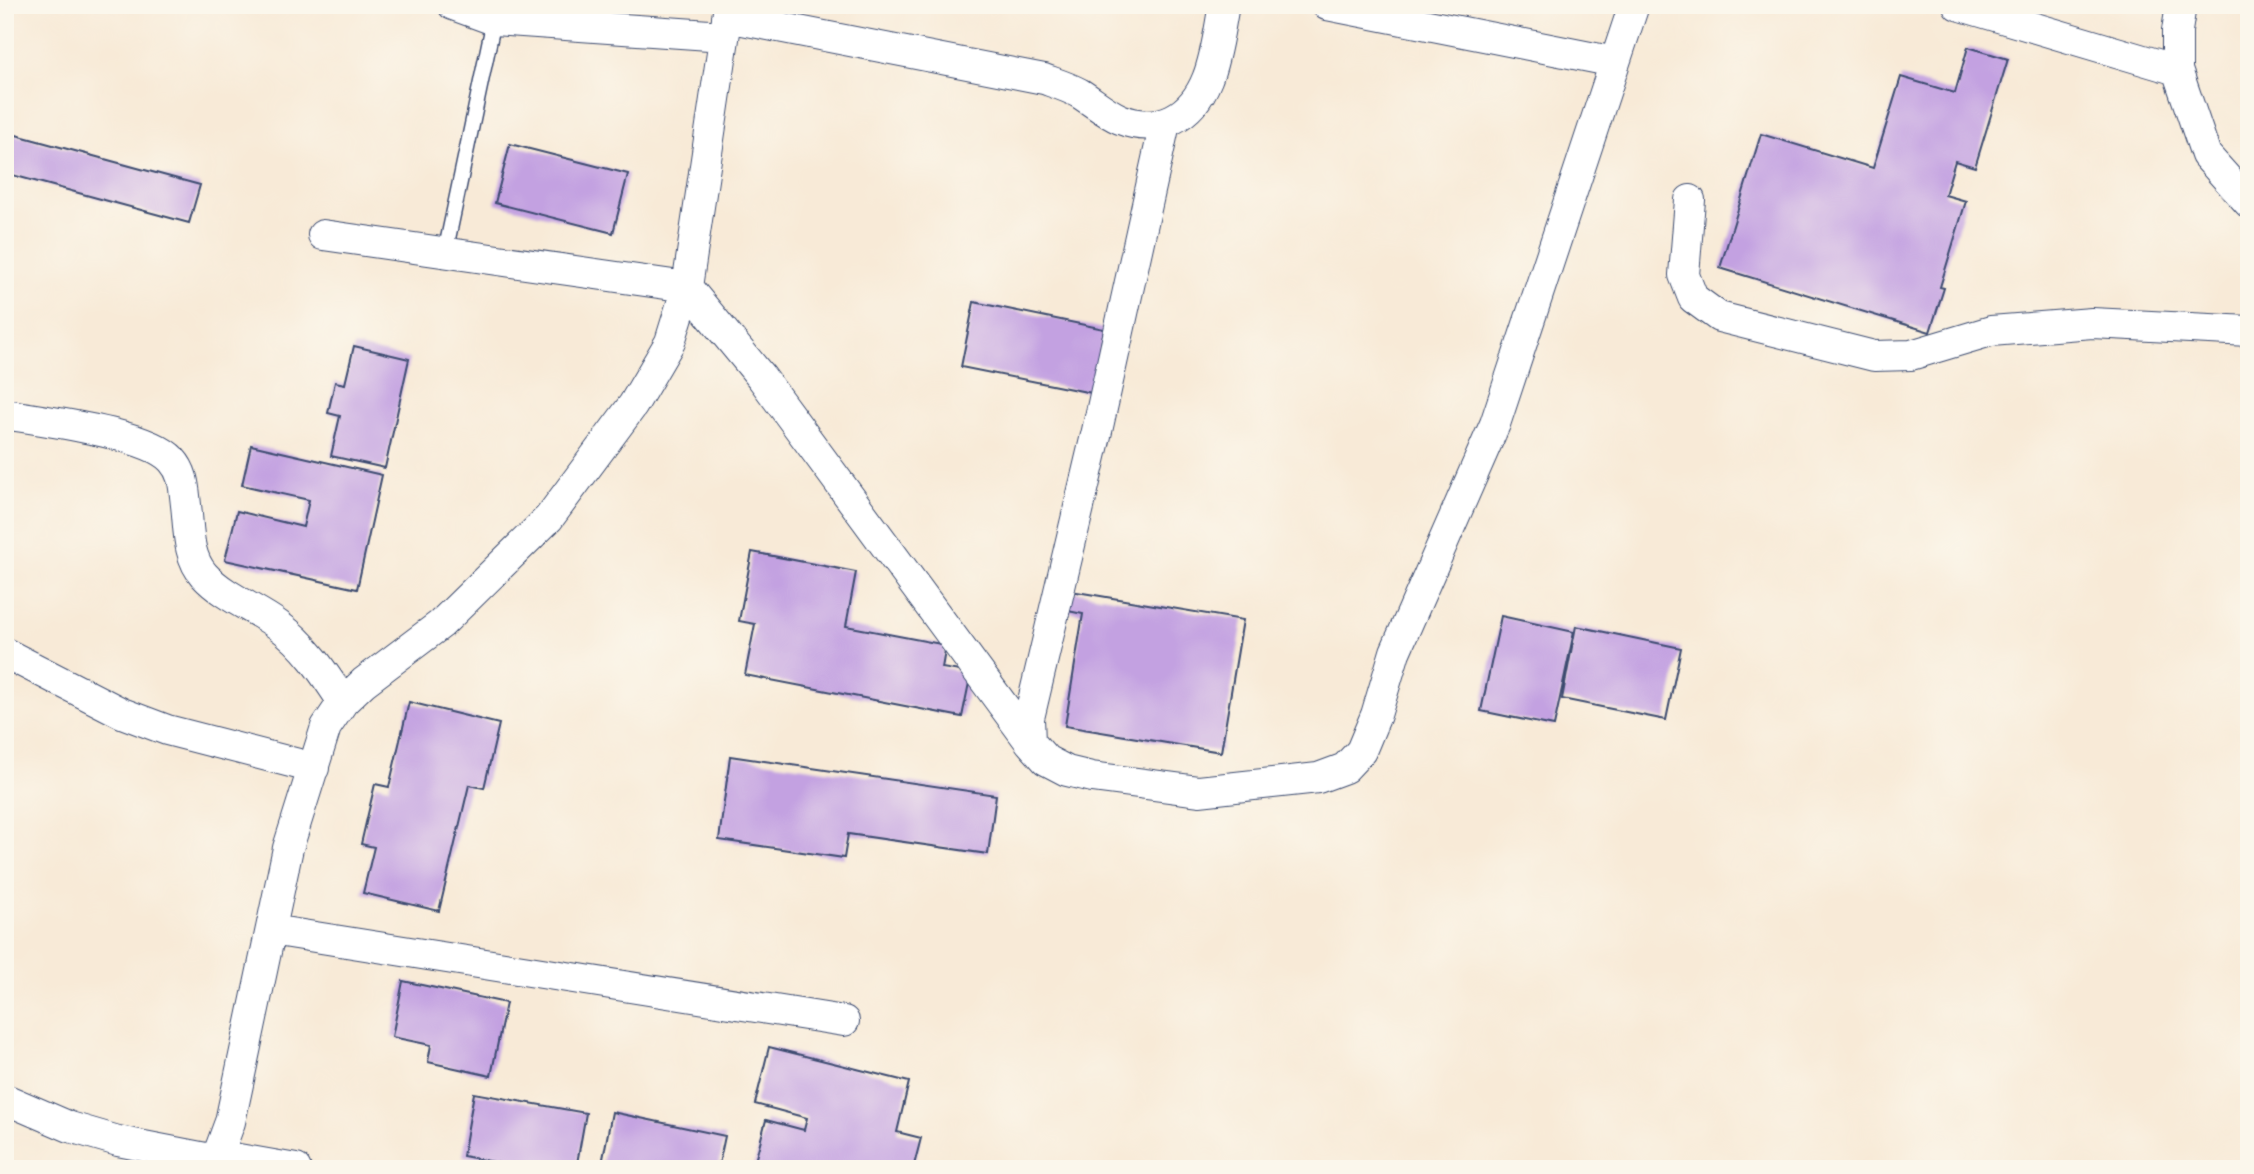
<svg xmlns="http://www.w3.org/2000/svg" width="2254" height="1174" viewBox="0 0 2254 1174" font-family="Pangolin,sans-serif">
<style>
.building{fill:#c3a1e1}
.lines{fill:none;stroke-linecap:round;stroke-linejoin:round}
.lane-casing{stroke:#3c4b70;stroke-width:17}
.street-casing{stroke:#3c4b70;stroke-width:32}
.lane{stroke:#fff;stroke-width:14}
.street{stroke:#fff;stroke-width:30}
</style>
<rect width="100%" height="100%" fill="#fbf7ec"/>
<filter id="ink" filterUnits="userSpaceOnUse"><feTurbulence type="fractalNoise" baseFrequency=".0143" numOctaves="2"/><feDisplacementMap in="SourceGraphic" scale="14" xChannelSelector="R" yChannelSelector="G"/><feConvolveMatrix kernelMatrix="1 2 1 2 8 2 1 2 1" color-interpolation-filters="sRGB"/></filter>
<filter id="wash" filterUnits="userSpaceOnUse"><feTurbulence type="fractalNoise" baseFrequency=".00686" numOctaves="4" result="noise"/><feDisplacementMap in="SourceGraphic" scale="28" xChannelSelector="R" yChannelSelector="G"/><feGaussianBlur stdDeviation="1.57" result="paint"/><feColorMatrix in="noise" values="0 0 0 0 0 0 0 0 0 0 0 0 0 0 0 0 0 1.4 0 .05"/><feComposite in="paint" operator="in"/></filter>
<g filter="url(#wash)">
<rect width="100%" height="100%" fill="#f8ead7"/>
<g id="blocks">
<path class="building" d="M1968,47l40,12 -33,108 -20,-6 -10,34 21,6 -26,86 4,1 -14,44 -210,-64 41,-134 112,34 28,-91 54,16z
M5,132l195,53 -11,38 -184,-50z
M510,144l118,30 -15,59 -118,-30z
M974,302l130,27 -12,64 -131,-26z
M354,346l55,13 -24,109 -54,-12 9,-40 -12,-3 7,-31 10,2z
M251,445l131,30 -25,114 -132,-29 12,-49 66,16 6,-27 -67,-15z
M752,552l104,20 -10,54 100,19 -4,23 29,5 -9,44 -217,-42 10,-51 -16,-3z
M1071,591l172,29 -22,132 -156,-26 18,-112 -15,-3z
M1501,616l73,16 -20,94 -73,-15z
M1576,626l105,22 -15,72 -104,-21z
M409,702l90,22 -15,64 -15,-3 -30,126 -76,-18 11,-46 -13,-3 14,-60 14,3z
M730,756l266,39 -8,59 -140,-20 -4,24 -125,-18z
M403,981l103,22 -15,73 -63,-14 3,-17 -39,-8z
M769,1047l140,35 -12,50 24,6 -8,31h-160l13,-49 38,10 3,-12 -52,-14z
M474,1093l112,20 -10,56h-46l-67,-13z
M612,1112l113,24 -7,33h-117z"/>
</g>
</g>
<g filter="url(#ink)">
<use href="#blocks" fill-opacity="0" stroke="#3c4b70" stroke-width="2"/>
<g class="lines">
<g class="lane-casing">
<path id="lane" d="M445,253l49,-233"/>
</g>
<g class="street-casing">
<path id="street" d="M453,5l41,15 230,16
M1327,5l288,57
M1958,5l219,65
M2181,5l-4,26v39l29,85 43,48
M727,17l317,62c11,4 24,8 35,14 13,8 27,20 41,26 17,7 37,8 53,0 40,-20 43,-74 51,-114
M1165,123l-68,308 -68,287 1,24 16,18 21,11 25,6 107,14 119,-13 27,-10 16,-17 15,-36 19,-63 100,-228 139,-419
M1690,200l-6,75 9,23 26,19 155,39 37,-1 80,-24 101,-8 157,8
M323,235l364,52 75,91 268,364
M5,414c38,7 143,19 167,46 12,13 12,28 14,45 3,23 1,51 18,70 20,22 51,33 74,50 28,20 46,48 65,77
M5,653l117,60 45,17 147,38
M271,930l573,91
M5,1099l65,28 48,14 98,19 17,-2 63,11
M210,1169l6,-9 14,-38 58,-274 38,-121 17,-25 21,-20 77,-58 108,-106 84,-113 37,-63 17,-55 42,-282"/>
</g>
<use href="#lane" class="lane"/>
<use href="#street" class="street"/>
</g>
</g>
<rect width="2254" height="1174" fill="none" stroke="#fbf7ec" stroke-width="28"/>
</svg>
